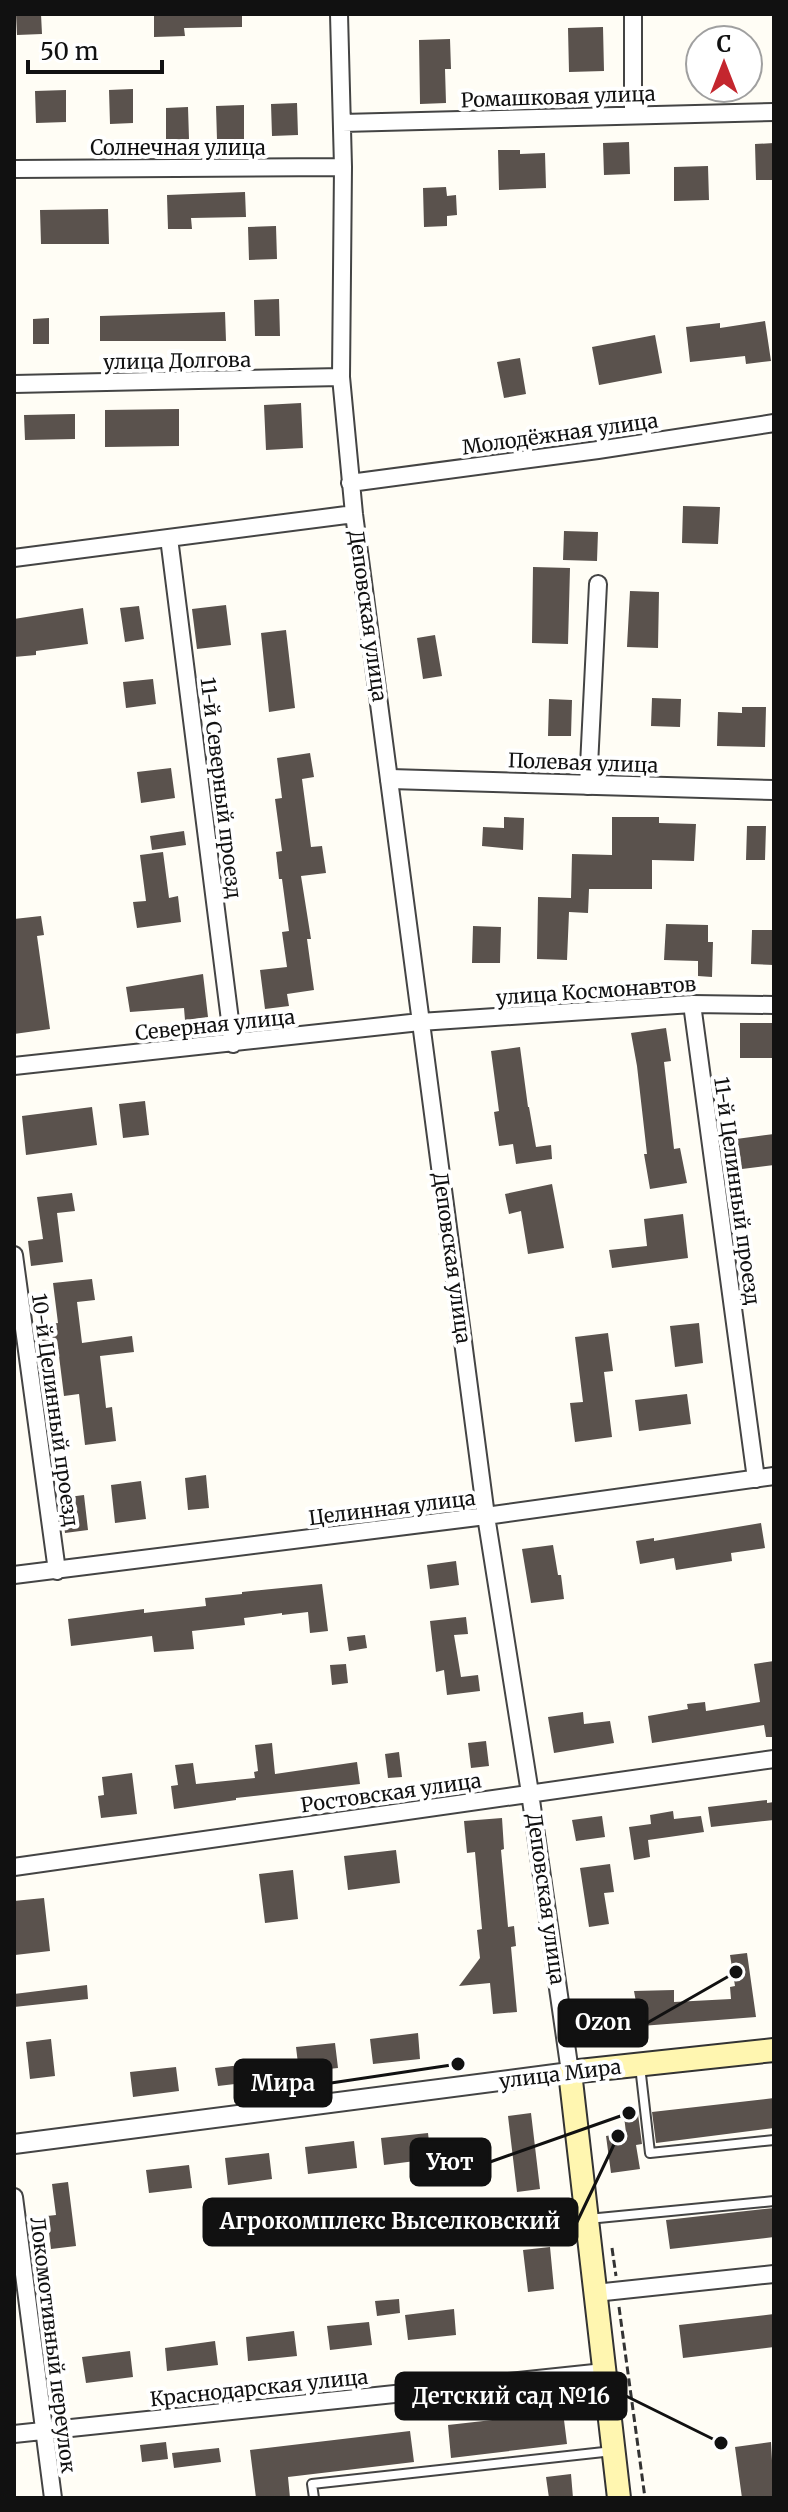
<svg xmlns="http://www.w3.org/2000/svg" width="788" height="2512" viewBox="0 0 788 2512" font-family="Merriweather,serif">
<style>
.building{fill:#5a524d}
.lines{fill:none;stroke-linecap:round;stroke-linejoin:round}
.service-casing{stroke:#444;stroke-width:12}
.minor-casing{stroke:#444;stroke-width:20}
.tertiary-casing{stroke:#444;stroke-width:22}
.secondary-casing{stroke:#333;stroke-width:26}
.path{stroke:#333;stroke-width:3;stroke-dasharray:8 4;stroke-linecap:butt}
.service{stroke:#fff;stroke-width:8}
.minor{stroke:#fff;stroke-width:16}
.tertiary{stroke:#fff;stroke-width:18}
.secondary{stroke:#fff6b0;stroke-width:22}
.labels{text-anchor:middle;stroke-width:8;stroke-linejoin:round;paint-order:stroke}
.street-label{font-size:20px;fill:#111;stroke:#fff}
.leader{fill:none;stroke:#111;stroke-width:3}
.callout-dot{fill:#111;stroke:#fff;stroke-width:3}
.callout{fill:#111;stroke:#111;stroke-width:3}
.callout-label{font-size:22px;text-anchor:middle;font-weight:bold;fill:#fff}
</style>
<rect width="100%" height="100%" fill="#fffdf5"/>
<path class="building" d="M16,14h25l1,20 -25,1z
M154,14h88v13l-58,1 1,8 -31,1z
M603,27l1,44 -35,1 -1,-44z
M450,39l1,30h-6l1,34 -26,1 -1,-64z
M133,89v34l-23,1 -1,-34z
M66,90v32l-30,1 -1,-32z
M297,103l1,32 -26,1 -1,-32z
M244,105v34l-27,1 -1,-34z
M188,107l1,32 -23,1v-32z
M629,142l1,32 -26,1 -1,-32z
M774,143v37h-18l-1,-36z
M498,150h22v4l25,-1 1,35 -47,2z
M708,166l1,34 -35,1v-34z
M446,187l1,9 9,-1 1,20 -10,1v10l-23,1 -1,-39z
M245,192l1,25 -55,1 1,11h-24l-1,-34z
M108,209l1,35h-68l-1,-34z
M276,226l1,33 -28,1 -1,-33z
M279,299l1,37h-25l-1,-36z
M225,312l1,29h-126v-25z
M49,318v26h-16v-25z
M765,321l6,40 -25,3 -1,-8 -55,6 -4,-35 34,-4v5z
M655,335l7,38 -63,12 -7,-38z
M520,358l6,36 -22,4 -7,-36z
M301,403l2,45 -37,2 -2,-45z
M179,409v37l-74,1v-37z
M75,414v25l-50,1 -1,-25z
M683,506l37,1 -2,37 -36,-1z
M564,531l34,1 -1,29 -34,-1z
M533,567l37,1 -2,76 -36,-1z
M630,591l29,1 -1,56 -31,-1z
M226,605l5,40 -34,4 -5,-40z
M139,606l5,33 -19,3 -5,-34z
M83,608l5,36 -52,7v4l-22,2v-38z
M286,630l9,78 -26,4 -8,-79z
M435,635l7,41 -19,3 -6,-41z
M153,679l3,25 -30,4 -3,-26z
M652,698l29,1 -1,28 -29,-1z
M549,699l23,1 -1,36h-23z
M742,707h24l-1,40 -48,-1 1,-34 24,1z
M310,753l4,24 -12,2 9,68 11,-1 4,27 -25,3 10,63h-4l7,51 -27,4 2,12 -24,3 -5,-39 27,-3 -5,-35 7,-1 -7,-52h-3l-3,-27 6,-1 -7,-52 7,-1 -5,-40z
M171,768l4,30 -34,5 -4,-31z
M504,817l20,1 -1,32 -41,-4 1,-19 21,1z
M612,817h47v6l37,1 -2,37 -42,-1v29h-63l-1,24 -19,-1 -2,48 -30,-1 1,-62 33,1 1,-44 40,1z
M747,826h19l-1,34h-19z
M184,831l2,14 -34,5 -2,-14z
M163,852l6,46 9,-2 3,26 -44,6 -4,-26 13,-1 -6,-46z
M41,916l3,19 -7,1 13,93 -36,5v-115z
M666,924l42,1v17h5l-1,35 -14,-1v-15l-34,-1z
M473,926l28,1 -1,36h-28z
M752,930h22v35l-23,-1z
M203,974l5,43 -23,3 -1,-12 -54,4 -4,-25z
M740,1023h34v35h-34z
M666,1028l5,33 -7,1 10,87 6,-1 7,35 -37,6 -6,-35h3l-10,-88 -6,-33z
M520,1047l8,60h1l7,40 15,-2 1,14 -36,5 -3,-20 -14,2 -5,-34 5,-1 -8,-60z
M145,1101l4,34 -26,3 -4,-34z
M92,1107l5,38 -71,10 -4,-39z
M774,1134v31l-40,5 -5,-30z
M552,1184l12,64 -36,6 -7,-43 -12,3 -4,-20z
M72,1193l3,18 -18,2 6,49 -32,4 -3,-25 15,-2 -6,-42z
M683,1214l5,44 -76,10 -3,-18 38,-4 -3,-27z
M92,1279l3,21 -18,2 5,41 50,-7 2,16 -34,4 6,52 6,-1 4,34 -31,4 -6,-51 -15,2 -5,-40 -20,2 -4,-32 23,-3 -5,-40z
M699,1323l4,40 -28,4 -5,-41z
M608,1333l5,38 -9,1 8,65 -37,5 -5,-39 13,-1 -8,-65z
M687,1394l4,30 -52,7 -4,-31z
M206,1475l3,33 -21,2 -3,-32z
M141,1481l5,38 -31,4 -4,-38z
M84,1495l4,35 -23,3 -4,-35z
M761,1523l4,25 -34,5 1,8 -56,9 -2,-12 -34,6 -4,-23 18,-3v3z
M553,1545l5,30h3l3,24 -33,4 -9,-54z
M456,1561l3,24 -29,4 -3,-24z
M322,1584l6,47 -18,2 -2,-21 -26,3v-2l-38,5 1,7 -53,6 2,18 -40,3 -2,-16 -81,10 -3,-27 76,-10v4l62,-7 -1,-8 37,-4v-2z
M466,1617l2,17 -14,1 7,42 17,-2 2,16 -33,4 -3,-25 -8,2 -6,-51z
M365,1635l2,13 -18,3 -2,-14z
M774,1661v76h-8l-2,-12 -112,18 -4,-27 40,-7 -1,-5 18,-2 1,9 54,-9 -6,-38z
M346,1664l2,19 -16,2 -2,-20z
M583,1712l1,12 26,-3 4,22 -60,10 -6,-36z
M486,1741l3,25 -18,2 -3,-25z
M272,1743l3,31 82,-12 3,22 -124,14v2l-62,9 -3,-23 7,-1 -3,-20 18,-2 3,21 59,-6 -1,-6 4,-1 -3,-26z
M399,1752l3,25 -14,1 -3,-24z
M132,1773l5,41 -36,4 -3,-22 6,-1 -2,-18z
M767,1800v3l7,-1v18l-63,7 -3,-20z
M673,1811l1,8 27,-3 3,16 -56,8 2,17 -16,3 -5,-33 22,-3 -1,-9z
M602,1816l3,21 -29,4 -4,-21z
M502,1818l2,31 -3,1 7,77 6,-1 2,20 -5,1 6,65 -24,2 -3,-31 -31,3 21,-28 -3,-28 5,-1 -7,-77 -8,1 -3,-32z
M396,1850l4,33 -52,7 -4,-34z
M610,1864l4,28 -10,1 5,31 -20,3 -9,-59z
M293,1870l5,49 -33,4 -6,-49z
M44,1898l6,53 -35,4 -1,-54z
M747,1953l9,64 -140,11 -2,-25 22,-1 -2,-11 40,-1v12l57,-3 -1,-12 5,-1 -5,-31z
M87,1985l1,14 -74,8v-13z
M418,2033l2,26 -47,5 -3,-25z
M51,2039l4,37 -25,3 -4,-37z
M335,2043l3,25 -39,4 -3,-25z
M266,2062l2,18 -50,6 -3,-18z
M176,2067l3,24 -46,6 -3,-25z
M774,2098v30l-118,15 -4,-31z
M531,2113l9,76 -23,3 -9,-76z
M638,2114l4,30 -6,1 4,24 -29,4 -5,-37 20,-3 -2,-17z
M428,2133l3,26 -47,6 -3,-27z
M354,2141l3,27 -49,6 -3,-27z
M269,2153l3,26 -44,6 -3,-27z
M189,2165l3,23 -43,5 -3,-23z
M68,2182l8,64 -25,3 -4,-33 9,-1 -4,-31z
M774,2208v29l-104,12 -4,-29z
M550,2247l4,42 -26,3 -5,-42z
M399,2299l1,14 -23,3 -2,-15z
M454,2309l2,26 -48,5 -3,-25z
M774,2314v33l-91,11 -4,-33z
M369,2322l3,23 -42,5 -3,-24z
M294,2331l3,25 -49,5 -2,-24z
M215,2341l3,24 -51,6 -2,-23z
M130,2351l3,26 -47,6 -4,-26z
M563,2412l4,32 -116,14 -3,-33z
M410,2431l4,31 -126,15 2,21h-34l-6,-48z
M166,2442l2,17 -26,3 -2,-17z
M771,2442l3,56h-32l-7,-51z
M219,2448l2,14 -47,6 -2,-15z
M571,2474l2,24h-24l-3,-21z"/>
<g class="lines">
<g class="service-casing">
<path id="service" d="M640,2066l10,87 124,-13
M588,2219l186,-18
M314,2498l-2,-14 301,-33"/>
</g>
<g class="minor-casing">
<path id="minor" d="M339,14l4,153 -2,210 13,137 132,1002 44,277 40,279
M633,14v101
M342,123l432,-11
M14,169l329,-2
M14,384l327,-7
M350,483l248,-33 176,-27
M169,538l64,506
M14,558l340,-44
M588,786l10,-202
M692,1004l64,475
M14,1066l406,-44 272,-18 82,1
M14,1255l43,316
M14,1575l472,-59 288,-40
M14,1867l760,-108
M14,2197l39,301
M595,2293l179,-19
M14,2434l590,-62"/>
</g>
<g class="tertiary-casing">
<path id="tertiary" d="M390,779l384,11
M14,2144l556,-72"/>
</g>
<g class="secondary-casing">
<path id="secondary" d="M619,2498l-49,-426 204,-22"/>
</g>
<path class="path" d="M612,2248l4,28
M619,2307l26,191"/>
<use href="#service" class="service"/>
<use href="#minor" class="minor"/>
<use href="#tertiary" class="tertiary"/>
<use href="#secondary" class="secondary"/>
</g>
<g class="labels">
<g class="street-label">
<text transform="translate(558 97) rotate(-2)" y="7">Ромашковая улица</text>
<text x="178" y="155">Солнечная улица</text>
<text transform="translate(177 361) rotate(-1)" y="7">улица Долгова</text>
<text transform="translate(560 434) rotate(-8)" y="7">Молодёжная улица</text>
<text transform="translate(368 616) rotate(82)" y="7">Деповская улица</text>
<text transform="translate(583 763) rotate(2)" y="7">Полевая улица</text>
<text transform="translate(221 788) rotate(83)" y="7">11-й Северный проезд</text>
<text transform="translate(596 991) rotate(-4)" y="7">улица Космонавтов</text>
<text transform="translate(215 1025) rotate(-6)" y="7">Северная улица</text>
<text transform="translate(737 1191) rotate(82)" y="7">11-й Целинный проезд</text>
<text transform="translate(452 1258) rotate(82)" y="7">Деповская улица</text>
<text transform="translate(55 1410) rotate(82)" y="7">10-й Целинный проезд</text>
<text transform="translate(392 1508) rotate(-7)" y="7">Целинная улица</text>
<text transform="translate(391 1793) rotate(-8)" y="7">Ростовская улица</text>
<text transform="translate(546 1899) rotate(82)" y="7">Деповская улица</text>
<text transform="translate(560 2074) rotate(-7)" y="7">улица Мира</text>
<text transform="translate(53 2345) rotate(83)" y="7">Локомотивный переулок</text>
<text transform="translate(259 2388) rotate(-6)" y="7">Краснодарская улица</text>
</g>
</g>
<path class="leader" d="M736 1972L647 2023M458 2064L331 2083M629 2113L490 2162M618 2136L577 2222M721 2443L626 2396"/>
<g class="callout-dot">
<circle cx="736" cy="1972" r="8"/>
<circle cx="458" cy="2064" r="8"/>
<circle cx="629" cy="2113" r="8"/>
<circle cx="618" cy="2136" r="8"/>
<circle cx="721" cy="2443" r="8"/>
</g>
<g class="callout">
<rect x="559" y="2000" width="88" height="46" rx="8"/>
<rect x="235" y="2060" width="96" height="46" rx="8"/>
<rect x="411" y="2139" width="79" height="46" rx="8"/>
<rect x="204" y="2199" width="373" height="46" rx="8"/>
<rect x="396" y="2373" width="230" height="46" rx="8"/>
</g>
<g class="callout-label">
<text x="603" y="2030">Ozon</text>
<text x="283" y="2091">Мира</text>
<text x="450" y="2170">Уют</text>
<text x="390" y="2229">Агрокомплекс Выселковский</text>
<text x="511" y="2404">Детский сад №16</text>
</g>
<rect width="788" height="2512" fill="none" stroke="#111111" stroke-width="32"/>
<g transform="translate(724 64)"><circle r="38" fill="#ffffff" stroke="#a0a0a0" stroke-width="2"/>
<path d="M0-6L14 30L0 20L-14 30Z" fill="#c4262e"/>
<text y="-12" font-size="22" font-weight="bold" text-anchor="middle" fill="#111111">С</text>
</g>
<path d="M28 60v12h134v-12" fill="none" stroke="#111111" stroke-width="4"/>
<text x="40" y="60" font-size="24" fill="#111111" stroke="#ffffff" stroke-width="6" paint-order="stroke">50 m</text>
</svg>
